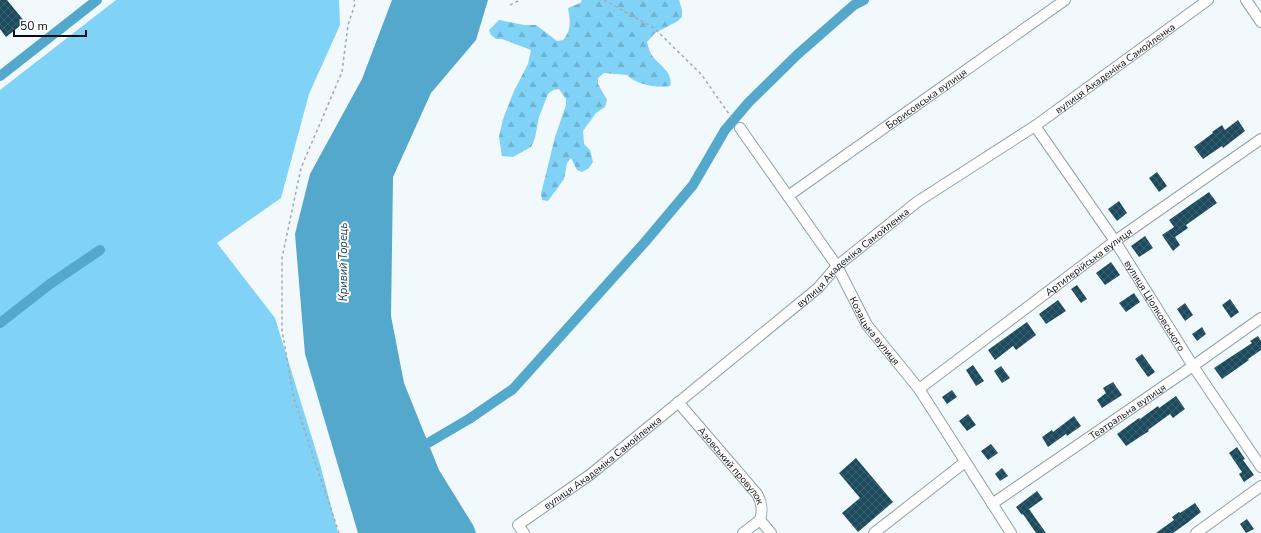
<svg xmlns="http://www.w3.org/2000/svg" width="1261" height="533" viewBox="0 0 1261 533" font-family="'Nunito Sans',sans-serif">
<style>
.green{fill:#80d2f6}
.forest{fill:url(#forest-firs)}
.water{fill:#53a8cb}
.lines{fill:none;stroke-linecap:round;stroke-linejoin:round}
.canal{stroke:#53a8cb;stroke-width:10}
.building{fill:url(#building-cross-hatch)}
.minor-casing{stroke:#90a2aa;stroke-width:12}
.path{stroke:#a3a9ad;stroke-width:1.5;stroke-dasharray:3 3;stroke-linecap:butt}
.minor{stroke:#fff;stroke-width:10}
.labels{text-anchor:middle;stroke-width:4;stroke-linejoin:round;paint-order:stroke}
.street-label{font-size:10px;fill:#070d10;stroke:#fff}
.water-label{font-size:11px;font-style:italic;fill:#1d4453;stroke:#fff}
</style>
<defs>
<pattern id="forest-firs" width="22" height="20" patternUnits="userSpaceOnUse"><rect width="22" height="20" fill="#80d2f6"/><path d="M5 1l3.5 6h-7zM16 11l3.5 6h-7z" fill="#6db3d2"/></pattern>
<pattern id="building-cross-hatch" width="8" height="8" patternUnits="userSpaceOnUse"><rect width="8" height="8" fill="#1d4b5d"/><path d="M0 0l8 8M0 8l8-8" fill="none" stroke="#3b606f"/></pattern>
</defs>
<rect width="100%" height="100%" fill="#f2f9fd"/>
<path class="green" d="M116,0h223l1,25 -31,69 -28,104 -64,45 58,75 45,146 18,69h-338v-443z"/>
<path class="forest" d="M582,0h97l3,10v7l-4,4 -23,12 -8,9c1,4 2,8 4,12 7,11 23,18 19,32 -14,2 -33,-1 -43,-11l-23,-2 -6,5v6l9,16 -2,7 -9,6 -13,18 1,13 6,6 3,12 -4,6 -7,4 -5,-2 -6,-12 -4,5 -3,16 -16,22 -6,-1 -1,-6 14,-57 11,-32v-6l-7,-10 -6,1 -5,4 -9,23 -4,21 -4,9 -18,10 -11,-1 -3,-19 4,-18 11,-28 14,-27 3,-14 -29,-11h-6l-5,-4 -2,-5 10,-10 25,5h12l21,16 6,-1c9,-10 7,-20 5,-32l12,-5z"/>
<path class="water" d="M392,0h96l-12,40 -45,53 -38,84 -2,139 13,67 35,87 34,55 3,8h-118l-53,-179 -10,-120 15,-60 52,-95z"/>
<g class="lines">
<path class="canal" d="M0,76l97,-76
M0,323l50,-39 50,-34
M428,443l41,-24 44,-30 132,-147 48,-57 32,-55 24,-28 49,-48 56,-49 10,-5"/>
</g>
<path class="building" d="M0,0h7l18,22 -19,15 -6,-8z
M1238,120l7,11 -22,17 -1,-2 -19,13 -9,-12 19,-14 -1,-1 10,-7 3,5z
M1157,172l10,14 -8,6 -10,-14z
M1209,192l8,11 -31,22 2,3 -13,9 5,8 -7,6 -11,-16 12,-8 -5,-7z
M1119,201l8,12 -10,8 -9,-12z
M1145,236l8,12 -14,9 -8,-11z
M1111,262l9,13 -15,10 -9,-12z
M1077,285l10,14 -6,4 -10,-14z
M1134,293l6,9 -14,10 -7,-9z
M1230,299l9,13 -8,6 -9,-13z
M1058,300l8,11 -20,13 -7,-10z
M1185,303l8,12 -8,6 -8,-12z
M1027,322l9,13 -20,15 -3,-4 -18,14 -7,-10z
M1202,327l4,7 -9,7 -5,-7z
M1258,336l3,5v9l-13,9 1,1 -27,19 -8,-11 38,-25 -2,-2z
M1142,354l13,18 -7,5 -13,-18z
M973,365l11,16 -8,5 -10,-16z
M1001,366l9,12 -8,5 -8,-12z
M1113,382l9,13 -20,13 -5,-8 9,-7 -3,-5z
M952,390l5,7 -10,7 -5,-7z
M1176,396l9,13 -12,9 -3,-4 -22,16 1,1 -23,15 -9,-12 22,-16 1,1 18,-13 1,2z
M968,414l8,11 -9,6 -8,-10z
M1074,416l7,10 -14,10 -1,-2 -18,13 -6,-10 10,-7 1,2z
M991,444l7,9 -10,7 -7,-9z
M1237,447l8,12 -2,1 11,15 -10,7 -5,-8 3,-2 -13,-19z
M856,458l37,44 -35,30 -16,-19 18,-15 -21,-25z
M1002,468l6,8 -8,5 -5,-7z
M1037,491l6,8 -14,10 17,24h-10l-13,-19 -1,1 -6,-8z
M1195,503l6,9 -14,11 -14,10h-17l18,-13 -2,-3 7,-5 1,1z
M1247,519l7,10 -8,4 -6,-9z"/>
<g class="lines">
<g class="minor-casing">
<g id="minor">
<path d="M1246,0l15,22"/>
<path id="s1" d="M1035,126l80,115 78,125 68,101"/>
<path id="s2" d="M740,128l97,138 30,59 52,64 92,144"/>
<path id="s3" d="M788,196l277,-196"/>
<path id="s4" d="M919,389l196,-148 146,-102"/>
<path id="s5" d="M678,402l79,92c5,9 6,16 3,26l11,13"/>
<path id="s6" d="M992,504l201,-138 68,-48"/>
<path id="s7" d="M524,533l-6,-8 73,-51 227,-186 19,-22 80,-64 118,-76 173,-126"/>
<path d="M743,533l17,-13"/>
<path d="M874,533l91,-71"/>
<path d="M1196,533l65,-47"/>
</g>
</g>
<path class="path" d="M604,0l50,28 47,46 33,47
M510,5l10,-5
M339,533l-45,-134 -12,-69v-72l19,-90 41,-96 6,-47 7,-21 -1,-4"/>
<use href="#minor" class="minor"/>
</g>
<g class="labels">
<g class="street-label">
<text dy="4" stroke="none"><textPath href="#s7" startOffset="763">вулиця Академіка Самойленка</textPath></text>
<text dy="4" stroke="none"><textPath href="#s3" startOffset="169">Борисовська вулиця</textPath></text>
<text dy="4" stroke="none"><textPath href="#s7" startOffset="439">вулиця Академіка Самойленка</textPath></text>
<text dy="4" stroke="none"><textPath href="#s4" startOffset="212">Артилерійська вулиця</textPath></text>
<text dy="4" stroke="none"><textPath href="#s1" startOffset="216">вулиця Ціолковського</textPath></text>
<text dy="4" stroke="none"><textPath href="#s2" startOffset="244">Козацька вулиця</textPath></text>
<text dy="4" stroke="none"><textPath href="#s6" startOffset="164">Театральна вулиця</textPath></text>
<text dy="4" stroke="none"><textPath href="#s7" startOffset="115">вулиця Академіка Самойленка</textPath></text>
<text dy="4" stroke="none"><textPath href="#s5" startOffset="83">Азовський провулок</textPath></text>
</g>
<g class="water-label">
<text transform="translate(343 262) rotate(-90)" y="4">Кривий Торець</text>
</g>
</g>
<path d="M14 30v6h72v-6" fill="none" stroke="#070d10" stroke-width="2"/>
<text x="20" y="30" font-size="12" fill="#070d10" stroke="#ffffff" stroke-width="3" paint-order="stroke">50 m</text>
</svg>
